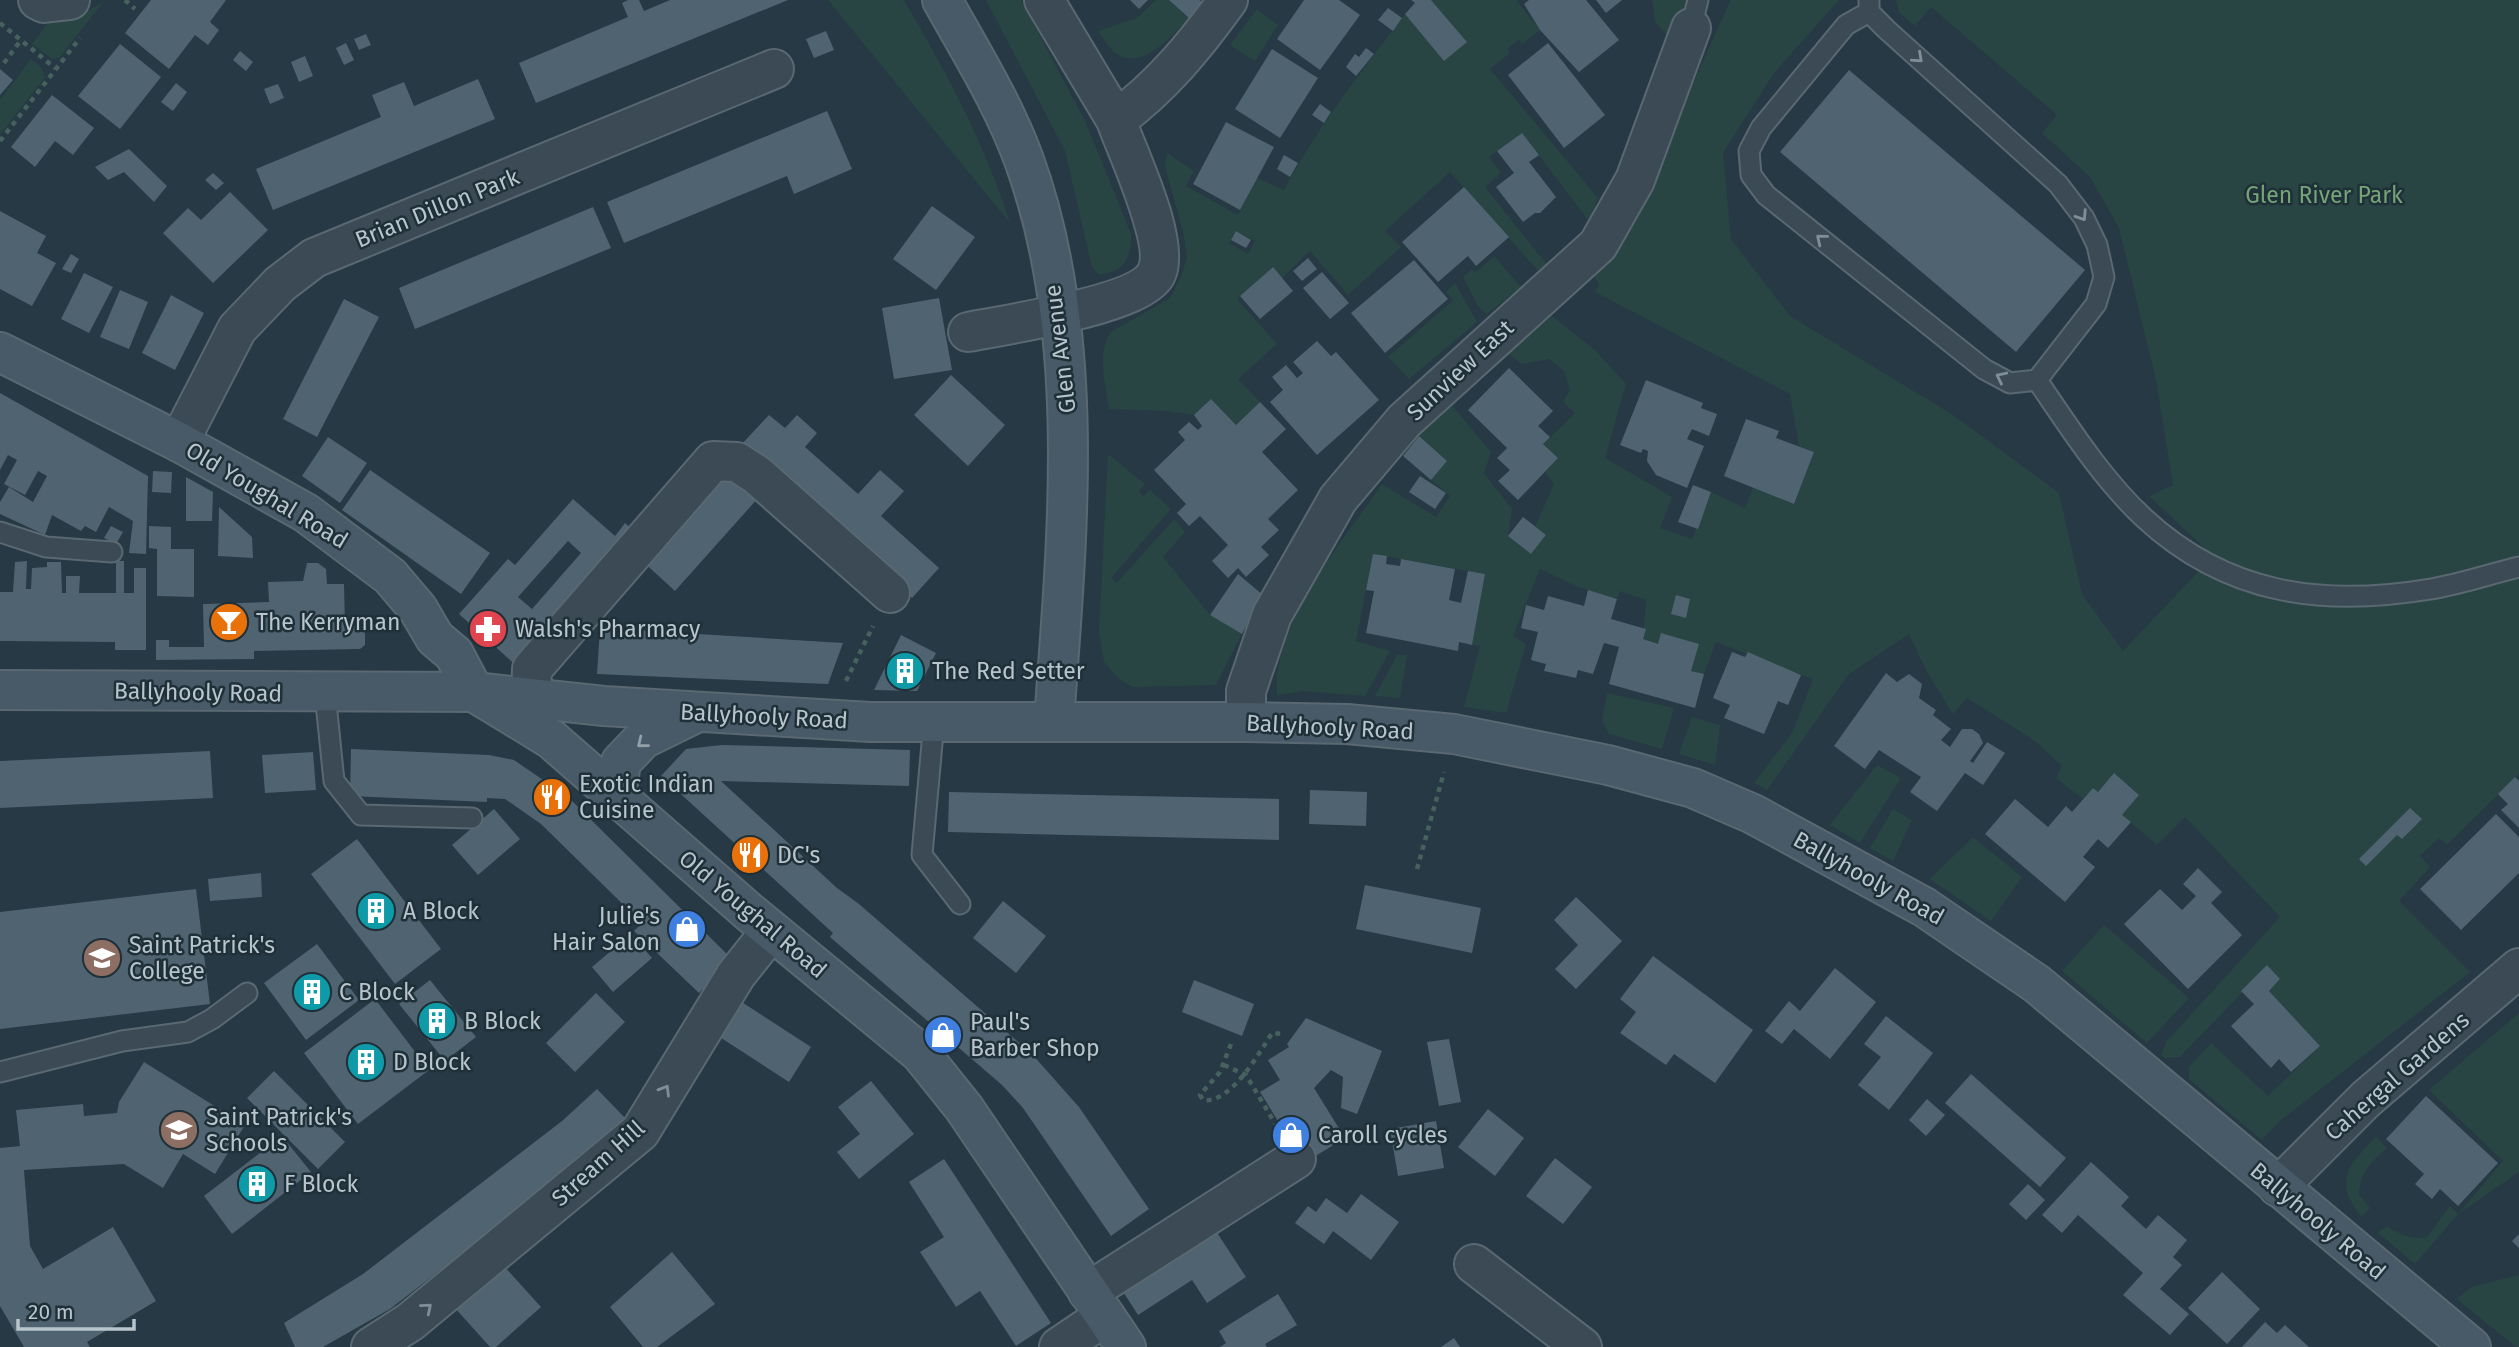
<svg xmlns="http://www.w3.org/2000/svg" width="2519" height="1347" viewBox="0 0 2519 1347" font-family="'Fira Sans',sans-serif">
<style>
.green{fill:#284543;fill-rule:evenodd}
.building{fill:#4f6470;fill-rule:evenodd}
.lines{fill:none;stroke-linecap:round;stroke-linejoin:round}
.lane-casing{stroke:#596871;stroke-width:23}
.street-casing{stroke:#596871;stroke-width:42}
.secondary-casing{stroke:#596871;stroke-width:42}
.path{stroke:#47615e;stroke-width:4.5;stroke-dasharray:5 5;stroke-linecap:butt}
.lane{stroke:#3b4a54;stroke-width:19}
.street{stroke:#3b4a54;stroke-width:38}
.secondary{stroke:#485a67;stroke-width:38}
.oneway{stroke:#808e97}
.oneway2{stroke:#91a0a9}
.labels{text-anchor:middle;stroke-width:5;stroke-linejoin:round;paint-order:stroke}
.park-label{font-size:23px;fill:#75a476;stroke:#1f3039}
.street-label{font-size:23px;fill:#b8c5cd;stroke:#1f3039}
.poi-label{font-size:23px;fill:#b8c5cd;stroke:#1f3039;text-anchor:start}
</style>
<rect width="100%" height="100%" fill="#263945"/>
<path class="green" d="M105,0l-46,58 -7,1 -20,-15 16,-21 33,-7z
M828,0h76c43,74 80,141 106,223z
M986,0h35l65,123 45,111c1,23 -7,40 -33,40l-6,-7 -27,-116z
M1156,0h13l20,18c-15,16 -43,50 -69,38 -9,-4 -16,-17 -22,-25l39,-13z
M1431,0h85l24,30 -18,14 -3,-4 -11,8 2,5 -20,16 108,129 -9,23 -67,-88 -33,24 12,16 -16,14 63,79 -8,7 -90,-101 -65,59 16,16 -53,48 -38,-44 -28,27 -10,-10 -35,31 40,45 -39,35 22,23 -24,23 -25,-26 -17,16 -29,-4 -56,-2c-3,-23 -13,-57 2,-77l59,-34 11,-21 6,-20 -3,-21 -19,-70 2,-13 27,18 -8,15 52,29 19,-37 27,12c34,-64 78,-119 121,-176l62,28zM1236,231l19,10 -7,13 -19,-11z
M1652,0h36l-6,26 -12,14 -15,-19z
M1731,0h108l-65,73 -51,80 8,86 59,77 163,99 106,78 23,101 41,57 90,-95 -64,-60 24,-11 -17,-105 -37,-152 -29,-51 -48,-44 15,-18 -126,-108 -16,19 -16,-14 -3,-12h623v774l-72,71 -8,-7 -19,18 10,11 -31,34 71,71 -190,149 -18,19 -73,-61v-12l22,-24 57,53 52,-50 -51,-55 11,-12 -12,-13 -88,91 -15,1 -4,-3 5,-13 114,-125 -95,-100 -28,28 -35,-30 17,-20 -24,-21 -17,18 -5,-4 -10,11 -27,-21 6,-12 -27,-25 -68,-43 -14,16 -26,-42 -18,-38 -60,40 -82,116 -13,-7 38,-50 21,-54 -97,-37 -12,32 -13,-3 8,-27 -37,-11 -4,11 -15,-5 3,-39 -26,-9 -3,8 -39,-12 -38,-18 -27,67 13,8 -20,69 -42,-6 16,-61 -8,-1 13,-71 -112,-20 -17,87 34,10 -25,45 -60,-5 -28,4c-6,-69 67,-156 105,-211l54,33 14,-21 -19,-16 16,-19 -28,-25 31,-33 41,49 -7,21 28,36 -4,27 23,18 15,-18 -11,-9 19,-43 -9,-12 13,-14 -15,-14 32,-31 -12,-11 7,-12 -6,-19 -15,-12 -27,5 -15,-11 45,-37 44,35 30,33 -21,74 67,39 -12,31 32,11 19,-47 34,16 8,-20 41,16 20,-52 -15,-6 -9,-52 -195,-102 4,-7 -5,-9c43,-38 62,-100 83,-153 16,-42 35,-82 54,-123z
M1257,9l21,16 -23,36 -25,-16z
M31,59l10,8 4,10 -45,58v-35z
M1494,256l27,31 -34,27 -9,-8 -15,-29 9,-8 4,3z
M1455,283l22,39 -68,57 -21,-22 65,-57 -7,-8z
M1108,454l37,30 -6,7 4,5 7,-6 21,19 -60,69 6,5 57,-64 11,13 -22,25 47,58 32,19 -26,51 -83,2 -14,-8 -15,-17 -5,-30z
M1397,655h10l-7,43 -25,-2z
M1607,693l67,15 -12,41 -53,-15 -7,-14z
M1692,717l28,8 -5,40 -36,-11z
M1877,765l24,13 -41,65 -30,-18z
M1893,809l19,11 -19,41 -23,-13z
M1973,837l49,40 -31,44 -61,-42z
M2104,925l85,73 -42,45 -85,-72z
M2519,1013v159l-61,42 -43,50 -37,-31 8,-7c14,8 24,14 41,11l23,-31 8,8 45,-53 -74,-71z
M2376,1137l11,11c-15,13 -27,25 -28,46l11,14 -8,9c-30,-35 -13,-53 14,-80z
M2519,1275v72h-3l-59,-48 14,-12z"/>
<path class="building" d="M151,0h75l-16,22 9,8 -11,15 -13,-10 -26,34 -44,-36z
M628,0h11l5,11 26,-11h118l-252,103 -17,-40 109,-46 -6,-14z
M1130,0h18l-9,9z
M1169,0h31l2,2 -13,16z
M1304,0h35l21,15 -40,55 -43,-31z
M1411,0h20l36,42 -23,19 -39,-47 10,-11z
M1529,0h57l33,40 -40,32 -39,-42 -16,-26z
M1596,0h26l-16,13z
M1388,8l14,10 -9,13 -15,-11z
M826,31l8,19 -20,8 -8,-19z
M366,34l5,11 -12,5 -5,-11z
M346,43l8,17 -10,5 -8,-17z
M1548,43l57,72 -41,33 -56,-73z
M120,44l41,33 -41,52 -42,-33z
M1366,48l8,6 -18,22 -10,-9 9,-13 4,3z
M1272,49l46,29 -38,60 -45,-29z
M240,51l13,11 -7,9 -13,-11z
M305,56l8,20 -14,6 -8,-20z
M0,69l13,11 -13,15z
M1849,70l236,200 -69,82 -236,-200z
M478,79l17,40 -222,91 -17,-41 125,-52 -9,-22 32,-13 10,24z
M176,83l11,9 -14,19 -12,-9z
M278,84l6,14 -14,6 -6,-15z
M52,95l42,33 -21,27 -18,-14 -20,26 -24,-20z
M1320,104l11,8 -7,11 -12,-8z
M827,111l25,58 -58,25 -7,-18 -163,67 -17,-41z
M1226,122l48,25 -34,63 -47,-26z
M1522,133l17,22 -10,7 27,35 -16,16h-5l-12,9 -27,-35 18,-14 -17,-22z
M129,149l38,37 -13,16 -30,-30 -16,8 -13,-13z
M1284,155l14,8 -8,14 -13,-8z
M213,173l11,10 -8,7 -11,-10z
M1464,187l45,50 -33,29 -8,-10 -30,26 -36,-40z
M230,192l38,38 -55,53 -50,-50 25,-25 13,12z
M932,206l43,31 -39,53 -43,-31z
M593,207l18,41 -196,81 -16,-41z
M0,211l46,25 -9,17 19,10 -24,43 -32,-17z
M1236,231l15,9 -5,8 -15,-8z
M71,254l8,5 -8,14 -9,-4z
M1308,258l9,11 -15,12 -9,-10z
M1414,260l34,39 -63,54 -34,-40z
M1273,267l20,24 -33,28 -20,-23z
M1322,272l27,31 -19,16 -27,-31z
M84,273l29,14 -24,46 -28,-14z
M120,290l28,12 -19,47 -29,-12z
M171,295l33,18 -29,57 -33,-17z
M939,298l13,72 -58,9 -12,-71z
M344,299l35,18 -62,120 -34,-18z
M1317,341l14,15 5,-4 43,48 -62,55 -47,-53 13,-12 -11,-13 14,-12 11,13 6,-5 -10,-11z
M1509,368l44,43 -15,15 12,11 -7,7 15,14 -40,42 -20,-19 12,-11 -13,-12 10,-10 -39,-38z
M951,375l54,50 -37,41 -54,-51z
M1646,380l57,23 -2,5 16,6 -8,22 -17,-7 -5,10 17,7 -17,42 -31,-13 -9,-14 1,-10 -5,-2 -2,4 -21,-8z
M0,393l148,83 -2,78 -17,-1 4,-32 -24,-14 -13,25 -11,-6 -4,5 -29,-16 -7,20 -45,-21v-12l9,-15 24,15 14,-26 -9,-5 -13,24 -21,-11 13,-24 -9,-5 -8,15z
M1211,399l25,26 24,-23 26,27 -24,23 36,38 -30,29 11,11 -18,17 8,8 -23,22 -8,-9 -10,10 -16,-17 16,-16 -28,-29 -11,10 -12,-13 9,-9 -32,-34 31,-30 -7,-8 11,-10 9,8 4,-4 -8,-11z
M769,415l16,13 12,-13 20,18 -12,14 53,47 22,-24 24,21 -23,25 58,52 -27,30 -171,-153z
M1746,419l33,12 -3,7 38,14 -20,52 -70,-28z
M1419,436l28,25 -16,19 -28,-24z
M328,437l39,26 -27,40 -38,-27z
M722,465l37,32 -84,94 -36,-33z
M370,470l120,83 -29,41 -119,-84z
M153,471l19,1 -1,21 -19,-1z
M1420,476l26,17 -11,16 -26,-17z
M186,477l27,15 -1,29h-26z
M1693,485l18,7 -13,37 -20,-7z
M573,499l42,37 10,-13 14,12 -118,135 -62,-56 49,-55 7,6zM568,541l13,12 -49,56 -14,-12z
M219,507l33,30 1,21 -35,-2z
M1523,517l23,18 -15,19 -23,-18z
M111,526l12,6 -7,12 -12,-6z
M149,526l22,1v22h23v48l-37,-1v-47l-8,-1z
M1373,554l14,2 -1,8 14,2 1,-7 54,10 -6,31 12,3 7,-32 17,3 -13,71 -13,-3 -1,9 -92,-18 8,-42 -8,-1z
M27,561l-1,28h5l1,-21 15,-1v-5h14l1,31h4v-17h14l-1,17h37v-32h8v32h10v-25h12v82h-31v-8l-115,-1v-49h13l2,-30z
M307,563h11l8,6 1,15h17l1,42h20v19l-5,4 -106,2v8l-98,1v-20h13v7h35l-1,-43 66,-2 -1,-20 35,-1z
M1238,574l25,21 -21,39 -32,-19z
M1588,590l29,9 -6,20 35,10 -3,10 15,5 3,-11 38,11 -8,27 13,3 -9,34 -86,-24 10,-37 -15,-4 -11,31 -15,-4 -2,8 -32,-7 2,-7 -15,-4 7,-28 -17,-4 5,-23 18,5 4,-14 36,10z
M1676,595l14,4 -4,19 -15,-4z
M600,628l243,15 -15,41 -231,-10z
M901,635l35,18 -19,38 -43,-1z
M1732,652l13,5 3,-5 53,23 -13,30 -10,-4 -14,33 -40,-16 6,-13 -17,-7z
M1886,673l11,9 12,-8 13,10 -3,14 17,12 -3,5 18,14 -10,11 9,7 12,-18h10l7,5 4,9 -13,18 3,2 14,-21 18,11 -22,32 -18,-12 -28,38 -27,-19 11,-15 -42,-27 -14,19 -31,-23z
M722,745l188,5 -1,36 -188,-5 116,107 22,16 173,150 47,53 70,102 -38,27 -88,-128 -21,-23 -172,-148 3,-4 -172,-157 25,-27z
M351,749l138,6 25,5 54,37 164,162 -33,34 -65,-62 8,-8 -101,-99 -36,-25 -18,-1v4l-137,-6z
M210,751l3,47 -213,10v-47z
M313,752l3,38 -51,3 -3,-38z
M2114,773l25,22 -17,20 9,7 -23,26 -10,-9 -15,18 12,10 -30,35 -80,-68 30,-35 33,28 18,-21 6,6 21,-24 5,4z
M2515,777l4,4v47l-18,-18 7,-6 -10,-10z
M1310,790l57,2 -1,34 -57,-2z
M949,792l330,7v41l-331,-8z
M2410,808l12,11 -20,20 -5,-4 -31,31 -7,-7z
M494,809l26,30 -42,36 -26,-30z
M2496,814l23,23v36l-58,57 -41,-41z
M357,839l84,110 -46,35 -84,-110z
M2198,868l24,24 -11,11 31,32 -54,54 -64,-65 36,-35 22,21 14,-14 -13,-12z
M261,873l1,24 -52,4 -2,-22z
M1365,885l116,23 -9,45 -116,-24z
M196,889l14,115 -210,25v-117z
M1576,897l46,44 -46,48 -21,-20 23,-24 -24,-25z
M1003,901l43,35 -30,37 -43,-35z
M631,934l21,24 -39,34 -21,-25z
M317,944l42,56 -53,40 -42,-57z
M1653,956l100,74 -38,53 -41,-29 -8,11 -46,-32 16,-21 -16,-13z
M2267,965l13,14 -11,12 51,55 -29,26 -12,-13 -8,9 -40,-42 23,-22 -13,-13z
M1835,968l41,34 -46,57 -36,-30 -12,15 -17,-13 24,-30 11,10z
M430,980l46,57 -31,24 -46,-57z
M1194,980l60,24 -12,32 -60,-24z
M596,993l29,29 -50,50 -29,-29z
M734,997l77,50 -22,35 -77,-50z
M375,999l54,71 -71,54 -54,-71z
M1886,1016l47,37 -44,57 -31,-25 23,-28 -17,-13z
M1306,1018l76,33 -25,63 -16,-6 2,-31 -12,-7 -17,18 31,50 -41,25 -44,-71 20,-12 -12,-20 21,-13 -2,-3z
M1449,1039l12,63 -22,4 -12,-64z
M144,1062l101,63 -30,49 -32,-20 -20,34 -39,-24 -100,6 6,76 13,23 70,-42 43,74 -69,41 3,5h-66l-24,-41v-158l20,-2 -4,-36 67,-6 1,12 33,-3 2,-11z
M274,1071l71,71 -27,27 -71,-71z
M1971,1074l95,84 -26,29 -95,-84z
M871,1081l43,53 -55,45 -22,-27 23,-18 -22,-27z
M597,1089l30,31 -39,36 -198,153 -67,38h-28l-11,-24 79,-49 199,-153z
M2426,1096l72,67 -40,43 -18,-17 -8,10 -17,-15 9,-10 -38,-35z
M1927,1099l18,16 -19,21 -17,-16z
M1488,1109l36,29 -29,38 -37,-29z
M1436,1121l8,47 -46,8 -8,-47z
M282,1136l29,36 -79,62 -28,-38z
M1555,1158l37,29 -29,37 -37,-28z
M944,1159l107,164 -35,23 -36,-55 -24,16 -36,-55 24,-15 -35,-55z
M2091,1162l38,35 -8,9 25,23 12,-14 29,25 -14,17 9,8 -22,24 29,25 -19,21 -47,-40 20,-22 -65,-58 -16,18 -20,-18z
M2028,1184l17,16 -19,20 -17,-16z
M1361,1194l38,28 -28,38 -38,-29 -9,13 -29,-21 13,-17 8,6 10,-14 21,15z
M1212,1225l34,52 -39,26 -15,-23 -54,35 -18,-28z
M2519,1234v14l-7,-7z
M672,1252l43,52 -58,43h-14l-33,-40z
M503,1265l38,42 -45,40h-6l-35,-39z
M2222,1272l38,37 -33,35 -39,-36z
M1278,1294l19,31 -32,19 2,3h-47l6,-4 -7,-12z
M2265,1322l12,11 8,-8 24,22h-67z
M1454,1338l6,9h-19z"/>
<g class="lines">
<g class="lane-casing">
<path id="lane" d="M1869,12l-23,13 -85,103 -12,23 2,24 15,20 218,174 26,14 27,-3 59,-76 8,-27 -7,-32 -13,-27 -26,-34 -171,-154 -18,-18v-12
M1691,28l7,-28
M2037,380c32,47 65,99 107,138 83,77 179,89 287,71 30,-5 59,-15 88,-22
M0,532l46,15 66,5
M325,693l9,88 27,34 111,3
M934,721l-12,134 38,49
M0,1072l122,-31 66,-9 24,-13 35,-26"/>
</g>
<g class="street-casing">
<path id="street" d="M38,0l6,3 26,-3
M1044,0l72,120
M968,332c36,-7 171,-27 188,-58 16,-30 -29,-122 -40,-154 45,-33 79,-74 112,-120
M179,442l58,-113 43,-45 34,-26 460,-189
M531,699l1,-30 181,-208 24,1 20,13 133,118
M1246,722v-31l26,-76 66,-116 66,-78 194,-176 37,-65 56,-152
M2278,1187l88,-88 153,-131
M1474,1264l108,83
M1088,1292l208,-133
M371,1347l39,-25 230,-190 96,-157 35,-44
M1059,1347l46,-31"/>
</g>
<g class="secondary-casing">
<path id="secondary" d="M942,0c29,52 61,103 82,160 64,176 43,378 30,561
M0,352l179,90 127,71 84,63 28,33 17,29 19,16 20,38 77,47 198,173 171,141 44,55 162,239
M0,690l474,2 130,14 266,16h376l101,2 107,10 154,31 85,23 60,26 171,93 113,77 434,363
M616,797l5,-35 22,-23 53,-26"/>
</g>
<path class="path" d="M125,0l10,9
M0,23l55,45
M4,63l17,-23
M0,141l80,-103
M846,681l27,-55
M1417,869l27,-97
M1231,1044l-11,28 -20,23 3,5c28,4 56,-47 69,-67l13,1
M1224,1065l22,10 30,50"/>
<use href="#lane" class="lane"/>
<use href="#street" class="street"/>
<use href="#secondary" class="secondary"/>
</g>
<defs><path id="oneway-chevron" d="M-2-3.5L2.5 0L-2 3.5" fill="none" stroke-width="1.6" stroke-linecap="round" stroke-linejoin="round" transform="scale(1.75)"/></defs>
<g class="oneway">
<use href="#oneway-chevron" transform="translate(1918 58) rotate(42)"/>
<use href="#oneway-chevron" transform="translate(2082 216) rotate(57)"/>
<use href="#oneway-chevron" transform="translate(1821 239) rotate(-141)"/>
<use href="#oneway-chevron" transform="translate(2001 377) rotate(-154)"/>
<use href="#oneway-chevron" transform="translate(665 1090) rotate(-59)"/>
<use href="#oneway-chevron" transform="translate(427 1308) rotate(-40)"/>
</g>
<use class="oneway2" href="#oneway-chevron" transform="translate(642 743) rotate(141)"/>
<defs>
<g id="bar-disc" transform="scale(2.0125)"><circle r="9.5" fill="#e8710a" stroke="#1f3039"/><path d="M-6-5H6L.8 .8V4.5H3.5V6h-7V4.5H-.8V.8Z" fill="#fff"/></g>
<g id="pharmacy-disc" transform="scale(2.0125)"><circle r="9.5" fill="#e0444e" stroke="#1f3039"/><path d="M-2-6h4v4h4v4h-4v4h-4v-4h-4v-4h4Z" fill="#fff"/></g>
<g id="building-disc" transform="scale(2.0125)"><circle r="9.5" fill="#0f9aa8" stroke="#1f3039"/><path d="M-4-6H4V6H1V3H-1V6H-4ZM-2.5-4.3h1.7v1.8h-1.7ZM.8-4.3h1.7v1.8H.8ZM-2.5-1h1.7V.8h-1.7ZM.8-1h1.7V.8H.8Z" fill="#fff"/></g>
<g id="restaurant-disc" transform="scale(2.0125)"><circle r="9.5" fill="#e8710a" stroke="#1f3039"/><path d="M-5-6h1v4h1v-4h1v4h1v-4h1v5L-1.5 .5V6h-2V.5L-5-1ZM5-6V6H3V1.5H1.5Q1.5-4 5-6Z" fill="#fff"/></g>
<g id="shop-disc" transform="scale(2.0125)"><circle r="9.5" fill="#3f7fe0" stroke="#1f3039"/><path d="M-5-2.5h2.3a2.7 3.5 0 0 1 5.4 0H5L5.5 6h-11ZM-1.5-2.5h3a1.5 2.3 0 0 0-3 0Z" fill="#fff"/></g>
<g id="school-disc" transform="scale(2.0125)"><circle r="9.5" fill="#8d6e63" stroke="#1f3039"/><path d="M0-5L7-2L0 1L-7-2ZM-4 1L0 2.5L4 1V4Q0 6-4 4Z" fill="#fff"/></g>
</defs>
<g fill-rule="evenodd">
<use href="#bar-disc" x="229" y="622"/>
<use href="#pharmacy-disc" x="488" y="629"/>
<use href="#building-disc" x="905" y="671"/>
<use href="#restaurant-disc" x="552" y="797"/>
<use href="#restaurant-disc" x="750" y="855"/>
<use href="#building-disc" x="376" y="911"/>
<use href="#shop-disc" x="687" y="929"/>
<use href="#school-disc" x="102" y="958"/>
<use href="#building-disc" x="312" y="992"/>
<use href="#building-disc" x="437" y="1021"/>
<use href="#shop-disc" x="943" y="1035"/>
<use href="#building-disc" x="366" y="1062"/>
<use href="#school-disc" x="179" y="1130"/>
<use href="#shop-disc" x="1291" y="1135"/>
<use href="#building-disc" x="257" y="1184"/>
</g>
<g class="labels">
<g class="park-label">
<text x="2324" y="203">Glen River Park</text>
</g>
<g class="street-label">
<text transform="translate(437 208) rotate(-22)" y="8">Brian Dillon Park</text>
<text transform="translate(1060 349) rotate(-97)" y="8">Glen Avenue</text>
<text transform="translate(1460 370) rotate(-43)" y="8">Sunview East</text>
<text transform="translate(267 495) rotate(31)" y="8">Old Youghal Road</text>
<text transform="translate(198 692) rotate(1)" y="8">Ballyhooly Road</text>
<text transform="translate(764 716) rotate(3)" y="8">Ballyhooly Road</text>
<text transform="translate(1330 727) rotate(3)" y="8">Ballyhooly Road</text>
<text transform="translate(1869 878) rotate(29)" y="8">Ballyhooly Road</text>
<text transform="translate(753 914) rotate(40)" y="8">Old Youghal Road</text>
<text transform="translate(2397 1076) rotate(-41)" y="8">Cahergal Gardens</text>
<text transform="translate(598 1163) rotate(-42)" y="8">Stream Hill</text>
<text transform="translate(2318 1221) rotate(40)" y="8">Ballyhooly Road</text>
</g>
<g class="poi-label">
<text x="256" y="630">The Kerryman</text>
<text x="515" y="637">Walsh's Pharmacy</text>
<text x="932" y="679">The Red Setter</text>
<text x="579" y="792">Exotic Indian<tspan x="579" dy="26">Cuisine</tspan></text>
<text x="777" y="863">DC's</text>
<text x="403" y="919">A Block</text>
<text x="660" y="924" text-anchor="end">Julie's<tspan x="660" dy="26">Hair Salon</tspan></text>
<text x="129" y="953">Saint Patrick's<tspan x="129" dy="26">College</tspan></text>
<text x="339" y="1000">C Block</text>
<text x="464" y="1029">B Block</text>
<text x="970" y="1030">Paul's<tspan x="970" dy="26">Barber Shop</tspan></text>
<text x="393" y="1070">D Block</text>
<text x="206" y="1125">Saint Patrick's<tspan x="206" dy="26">Schools</tspan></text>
<text x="1318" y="1143">Caroll cycles</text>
<text x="284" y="1192">F Block</text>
</g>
</g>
<path d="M18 1319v10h116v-10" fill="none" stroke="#b8c5cd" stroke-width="3.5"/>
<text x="28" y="1319" font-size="21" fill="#b8c5cd" stroke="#1f3039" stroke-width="5" paint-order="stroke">20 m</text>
</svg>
